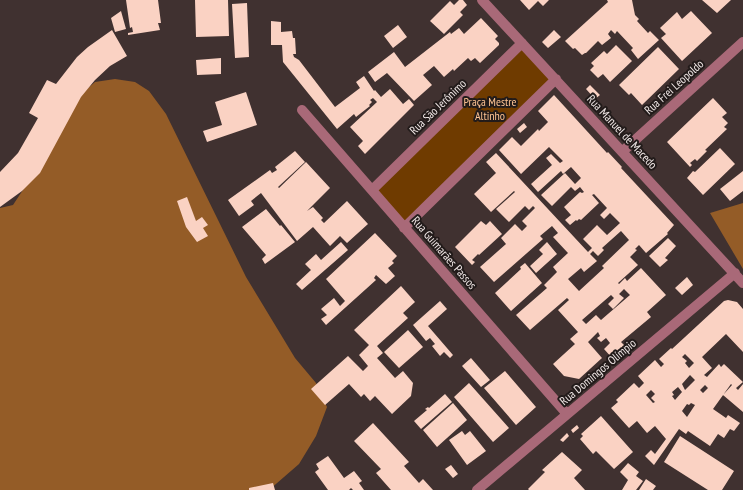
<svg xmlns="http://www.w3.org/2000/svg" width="743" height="490" viewBox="0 0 743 490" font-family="'PT Sans Narrow',sans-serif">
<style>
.green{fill:#6f3b00}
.forest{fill:#945c27}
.building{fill:#fad2c3;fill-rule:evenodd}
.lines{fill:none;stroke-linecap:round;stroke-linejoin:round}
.minor{stroke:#a96978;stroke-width:10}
.labels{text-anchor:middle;stroke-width:4;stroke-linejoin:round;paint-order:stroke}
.street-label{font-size:12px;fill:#efe6e5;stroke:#221b1a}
.park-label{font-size:12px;fill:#fec392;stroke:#221b1a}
</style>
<rect width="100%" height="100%" fill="#403130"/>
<path class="green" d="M522,43l34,36 -152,149 -32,-38z"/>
<path class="forest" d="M115,79l20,3 14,9 17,23 80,163 49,81 21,25 11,24 -11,29 -17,28 -30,26h-269v-282l13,-3 45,-68 22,-42 15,-13z
M743,203v66l-33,-56z"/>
<path class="building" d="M126,0h32l3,23h-3l2,7 -32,5v-2l5,-1 -1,-5 -2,1z
M195,0h33l1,36 -33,1z
M459,0h4l4,5 -7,7 3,3 -19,19 -14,-13 20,-20 4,4z
M520,0h29l-6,6 -5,-5 -9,9z
M607,0h25l3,15 4,4 -2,2 11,12 2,-2 9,9 -21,19 -7,-9 2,-2 -16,-17 -2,3 -4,-4 -3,4 3,4 -9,7 -4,-4 -12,12h-1l-3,2 -7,-7 -2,1 -8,-8 43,-39z
M702,0h29l-14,13z
M247,3l2,54 -14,1 -3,-54z
M121,11l5,18 -11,3 -4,-14z
M691,11l21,22 -30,28 -21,-23 5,-4 -6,-6 17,-16 5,7z
M481,18l17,18 -3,3 4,4v2l-19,18 -5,-5 -4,3 -3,-3 -14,13 -1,-2 -9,8 -10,-11 -11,9 9,10 -18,16 -27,-28 -12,9 -7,-10 26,-20 11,15 45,-35 1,2 8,-6 5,6z
M271,21l10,1v10l11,-1 1,7h2l1,16h-3l1,3 5,3 36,47 25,-19 -4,-6 8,-6 10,15 1,-1 6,7 9,-8 13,15 6,-5 5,6 -49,49 -7,-8 5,-5 -13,-14 27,-25 -4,-4 -3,2 2,2 -3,3 1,1 -14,11 -2,-3 -17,15 -54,-67 -1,-17h-11z
M398,25l9,12 -14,11 -9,-12z
M112,30l15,26 -17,10 -15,14 -14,17 -41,76 -18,18 -22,16v-35l18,-19 20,-35 -9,-5 18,-33 9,4 21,-27 11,-10z
M554,30l7,7 -13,11 -6,-6z
M616,45l16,16 -22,21 -7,-8 -5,4 -8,-8 4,-4 -3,-3 13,-12 3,3z
M658,47l21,22 -37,36 -11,-12 -2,2 -10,-10z
M221,58v16l-24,1 -1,-15z
M590,85l10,10 -5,4 -9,-10z
M246,92l11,33 -50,17 -4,-11 19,-6 -7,-23z
M554,95l53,58 1,-1 14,15 -1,1 53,57 -7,8 1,1 -22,19 -7,-8 -4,4 2,1 -7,7 8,8 -20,18 1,1 6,-6 2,3 14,-13 25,27 -19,17 4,5 -30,25 4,4 -13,12 -8,-9 6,-6 -4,-5 -5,4 -4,-4 3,-2 -2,-4 -10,10 14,16 -23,21 -15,-3 -11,-12 22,-20 -5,-5 8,-7 -20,-22 11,-10 -2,-2 -37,32 -14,-15 31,-27 -3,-3 13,-13 -4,-5 15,-14 -15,-16 5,-4 -6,-7 -12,10 3,3 -49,43 -14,-15 26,-23 -5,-6 14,-14 7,7 5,-5 -5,-5 13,-13 -2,-2 -4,4 -4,-4 -16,16 -13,-13 19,-17 -1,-1 -23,21 -17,-18 22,-21 -10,-11 10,-9 92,99 4,-4 -9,-9 14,-14 10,10 13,-12 -10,-10 -6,6 -4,-4 7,-7 -13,-14 -2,1 7,8 -18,17 -2,-1 -2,2 -1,-1 -6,5 -5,-5 6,-5 -7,-8 16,-15 2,1 2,-1 -4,-5 -5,4 -4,-4 -19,19 -11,-11 24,-22 10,11 6,-6 -10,-11 -8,7 -2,-3 -23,21 -7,-8 21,-19 -6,-7 5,-4 9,9 3,-2 -14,-14 -28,27 -22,-24 13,-13 9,9 17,-17 1,2 9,-9 -10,-11zM621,231l8,9 -27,26 2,2 -25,23 -11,-12 13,-11 3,4 13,-11 -7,-7 3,-3 5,5 6,-6 -2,-2zM624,289l6,6 -29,25 -5,-5 -10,9 -4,-4 29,-25 3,3 -6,6 5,5 11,-11 -5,-4z
M713,98l14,15 -5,4 6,6 -4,4 3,2 -22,21 2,1 -10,10 -2,-2 -5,4 2,2 -2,2 -23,-25z
M524,123l3,4 -7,6 -3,-4z
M720,148l15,16 -32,31 -16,-17 6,-7 2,1z
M295,151l10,11 -27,25 1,1 27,-26 24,26 -23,23 6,-4 10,11 -2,2 3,3 23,-22 21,23 -21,19 -7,-7 -10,10 -17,-19 -16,14 -36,-48 -10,8 3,4 -15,11 -11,-16 42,-30 2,3 5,-3 -2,-3z
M743,171v20l-13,10 -10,-12z
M187,197l9,24 6,-4 6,8 -5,3 5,8 -11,6 -11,-15 -9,-26z
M266,209l14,17 1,-1 14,17 -30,22 -3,-5 4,-4 -24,-28z
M481,221l5,4 4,-4 12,13 -23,21 -1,-1 -6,6 3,2 -3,3 -17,-18z
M375,233l22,23 -5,5 2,2 -6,5 7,8 -9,8 -10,-9 -2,3 2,2 -50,45 -5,-6 6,-4 -6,-6 13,-11 6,8 5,-5 -19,-22z
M668,238l8,8 -11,12 3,2 -8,7 -11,-11z
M341,242l7,8 -46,40 -6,-6 15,-14 -6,-6 11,-10 5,6z
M547,242l10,12 -21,19 -6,-7 13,-12 -4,-4z
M525,263l17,20 -31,28 -16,-18 26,-24 -1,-2z
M687,277l6,8 -11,10 -7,-7z
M401,286l14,16 -12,11 5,5 -31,28 6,7 -6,5 18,20 8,-7 10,12 -2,13 -19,18 -17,-18 -5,5 -6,-7 -3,3 -12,-13 -24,21 -14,-16 37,-33 15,15 5,-5 -9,-11 10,-10 -15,-15z
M728,300l9,2 6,7v43l-17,-18 -24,23 10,11 -8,7 3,2 12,-13 2,3 3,-3 19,18 -7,6 2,2 5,-6v28l-20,-17 9,-10 -1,-1 -18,25 13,9 2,-3 12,8 -6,8 -4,-2 -6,9 -6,-4 -8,12 -22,-15 -2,3 -7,-5 -25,36 -9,-9 6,-6 4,4 11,-15 -11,-13 -8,7 -10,-12 -8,7 -18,-20 7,-6 -2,-2 18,-17 5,5 5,-5 -6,-7 17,-16 6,7 3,-3 -5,-5 12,-11 1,1 52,-48zM685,354l9,9 -5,5 -4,-5 2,-2 -5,-4zM690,375l5,5 -10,10 -3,-6zM705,385l3,3 -5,5 -3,-3zM678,387l4,5 -7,8 -3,-4 2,-1 -2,-3zM651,390l4,4 -4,4 4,4 -2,1 -7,-8zM691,403l4,2 -8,12 -5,-6 5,-7 2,1z
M440,301l7,8 -19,17 25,29 -3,3 -6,-6 -4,4 -8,-10 3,-2 -5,-6 -4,3 -13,-16z
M408,330l15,17 -24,21 -15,-16z
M471,358l19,22 -9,7 -19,-21z
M505,371l31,36 -20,18 -32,-37z
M469,383l40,45 -16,14 -39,-45z
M445,394l7,8 -31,27 -7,-8 13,-11 -2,-1 3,-2 1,1z
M453,403l14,17 -30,27 -14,-17z
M601,416l32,36 -19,17 -18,-18 -3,3 -13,-15 3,-3 -2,-2z
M373,423l36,39 -5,4 15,17 4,-4 10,11h-42l-15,-17 5,-4 -27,-28z
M577,425l2,3 -6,5 -2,-3z
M462,431l3,4 5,-4 16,20 -19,14 -18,-25z
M567,433l2,3 -6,6 -3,-2z
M680,436l54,35 -12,19h-14l-44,-28z
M562,452l20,18 -8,8 11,12h-56l-1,-1 17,-17 -3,-2z
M328,456l16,22 10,-7 8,10 -3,2 5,7h-11l-2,-2 -2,2h-21l-13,-18 4,-3 -3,-5z
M628,463l11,9 -3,4 7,5 -7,9h-14l6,-10 -8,-8z
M451,465l7,9 -5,4 -8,-9z
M646,479l10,7 -3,4h-14z
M273,483l2,7h-26v-2z"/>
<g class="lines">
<path class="minor" d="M482,0l261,283
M302,110l265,304
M623,151l120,-109
M372,190l150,-147
M404,228l152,-149
M477,490l258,-217"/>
</g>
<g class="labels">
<g class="street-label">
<text transform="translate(674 87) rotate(-42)" y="4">Rua Frei Leopoldo</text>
<text transform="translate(438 107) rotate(-44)" y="4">Rua São Jerônimo</text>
<text transform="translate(622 132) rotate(47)" y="4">Rua Manuel de Macedo</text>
<text transform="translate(444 253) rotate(49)" y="4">Rua Guimarães Passos</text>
<text transform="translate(598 372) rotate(-40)" y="4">Rua Domingos Olímpio</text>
</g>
<g class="park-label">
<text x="490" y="106">Praça Mestre<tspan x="490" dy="14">Altinho</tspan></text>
</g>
</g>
</svg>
